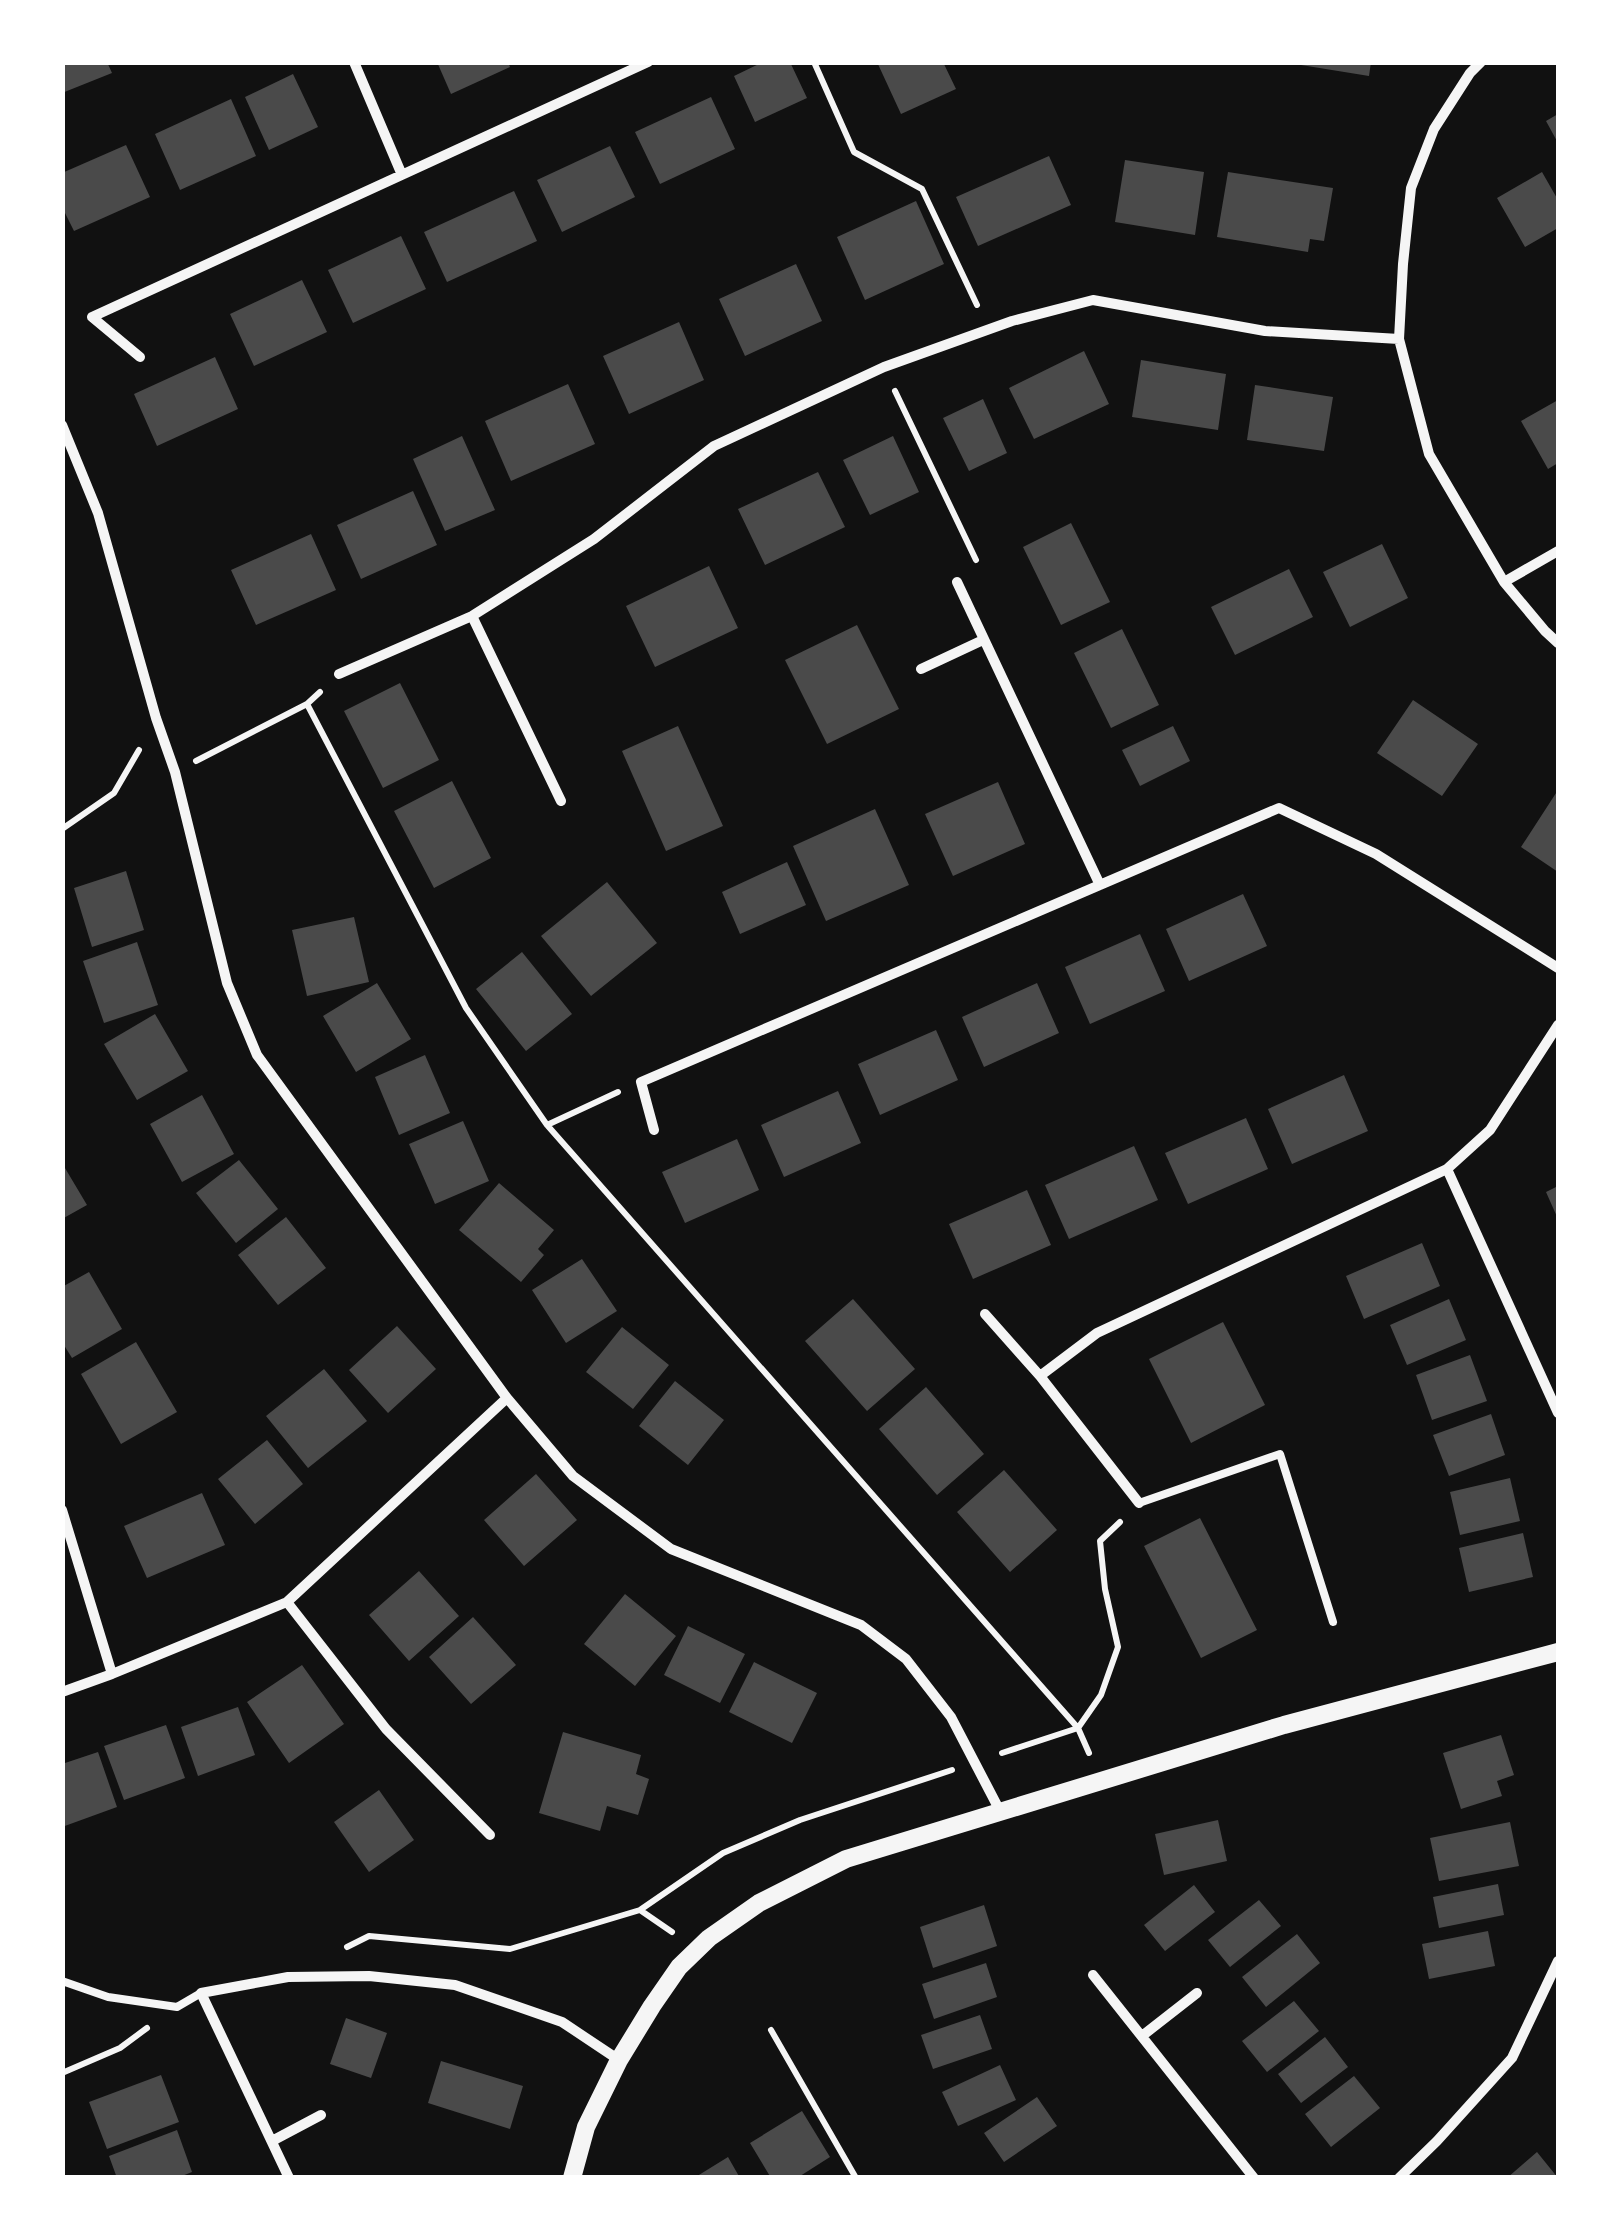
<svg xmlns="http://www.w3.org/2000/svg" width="1621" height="2240" viewBox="0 0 1621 2240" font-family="Overpass,sans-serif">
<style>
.building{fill:#4a4a4a}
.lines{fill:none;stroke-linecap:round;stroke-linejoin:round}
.path{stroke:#f5f5f5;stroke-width:6}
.service{stroke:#f5f5f5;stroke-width:8}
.minor{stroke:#f5f5f5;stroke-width:10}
.tertiary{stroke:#f5f5f5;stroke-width:18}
</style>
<rect width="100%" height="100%" fill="#111"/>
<path class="building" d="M62,62h45l5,11 -50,20z
M437,62h71l2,5 -59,27z
M763,62h27l17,36 -52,24 -21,-46z
M877,62h66l13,27 -55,25z
M1301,62h70l-2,14 -68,-11z
M293,74l25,53 -49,23 -24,-53z
M711,97l24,52 -75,35 -25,-52z
M231,99l25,57 -76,34 -25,-56z
M1558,114v29l-12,-22z
M126,145l24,52 -76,34 -12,-24v-34z
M610,146l25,51 -73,35 -25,-52z
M1049,156l22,49 -93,41 -22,-49z
M1125,160l79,12 -9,63 -80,-13z
M1228,172l105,16 -9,53 -14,-2 -2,13 -91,-15z
M1542,172l16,28v28l-33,19 -28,-49z
M514,191l23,50 -90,41 -23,-50z
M916,201l28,63 -79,36 -28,-63z
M401,236l25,53 -73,34 -25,-53z
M796,264l26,57 -77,35 -26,-57z
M302,280l25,52 -73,34 -24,-52z
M679,322l25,58 -75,34 -26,-58z
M1084,351l25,53 -75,35 -25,-51z
M215,357l23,52 -81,37 -23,-52z
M1141,360l85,14 -8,56 -86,-13z
M568,384l27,60 -84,37 -26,-60z
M1255,385l78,12 -9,54 -77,-11z
M983,399l24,54 -38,18 -26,-53z
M1558,400v63l-10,6 -27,-48z
M462,436l33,74 -50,21 -32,-72z
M893,436l26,56 -49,23 -27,-55z
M818,472l27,55 -80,38 -27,-56z
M413,491l24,54 -76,34 -24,-54z
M1071,523l39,79 -49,23 -38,-78z
M311,534l25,56 -80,35 -25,-55z
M1382,544l26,54 -58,29 -27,-55z
M709,566l29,62 -83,39 -29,-61z
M1289,569l24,48 -78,38 -24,-48z
M857,625l42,84 -72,35 -42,-84z
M1122,629l37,76 -48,23 -37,-75z
M400,683l39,77 -56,28 -39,-77z
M1413,700l65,44 -36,52 -65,-43z
M678,726l45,100 -57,25 -44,-100z
M1173,726l17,35 -50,25 -18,-36z
M452,781l39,77 -57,30 -40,-77z
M998,782l27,62 -72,32 -28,-62z
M1558,790v82l-37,-25z
M875,809l34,76 -83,36 -33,-75z
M787,862l19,43 -66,29 -18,-42z
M126,871l18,59 -52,17 -18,-59z
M607,882l50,61 -66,53 -50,-60z
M1243,894l24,52 -78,35 -23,-52z
M354,917l15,65 -62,14 -15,-66z
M1140,934l25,57 -75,33 -25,-57z
M137,942l21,63 -54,18 -21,-62z
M522,952l50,62 -46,37 -50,-62z
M377,983l34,56 -55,33 -33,-56z
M1037,983l22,50 -75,34 -22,-50z
M155,1014l33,57 -51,29 -33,-56z
M936,1030l22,50 -78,35 -22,-51z
M425,1055l25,58 -51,22 -24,-58z
M1344,1075l24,56 -76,33 -24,-55z
M838,1091l23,52 -77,34 -23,-52z
M202,1095l32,59 -52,28 -32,-58z
M1246,1118l22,51 -80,35 -23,-51z
M463,1121l26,60 -54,23 -26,-60z
M737,1139l22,51 -74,33 -23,-51z
M1134,1146l24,54 -89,39 -24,-54z
M239,1160l39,49 -42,34 -40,-50z
M62,1163l25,42 -25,14z
M499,1183l55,47 -16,19 6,6 -23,27 -62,-52z
M1558,1186v33l-12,-27z
M1027,1190l24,55 -78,34 -24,-55z
M286,1217l40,51 -48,37 -40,-50z
M1422,1243l18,43 -76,33 -18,-43z
M582,1259l35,52 -51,32 -34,-53z
M89,1272l33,57 -50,29 -10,-16v-55z
M853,1299l62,70 -48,42 -62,-70z
M1449,1299l17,41 -59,25 -17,-40z
M1223,1322l42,83 -74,38 -42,-84z
M397,1326l39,43 -48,44 -39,-43z
M622,1327l47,38 -36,44 -47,-37z
M136,1342l41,70 -56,32 -40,-70z
M1470,1355l17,46 -55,19 -16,-45z
M324,1369l43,52 -59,47 -42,-52z
M675,1381l49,39 -36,45 -49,-39z
M926,1387l58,67 -47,41 -58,-66z
M1491,1414l14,41 -56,21 -16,-41z
M267,1440l36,44 -48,40 -37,-45z
M1004,1470l53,60 -47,42 -53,-60z
M536,1474l41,46 -53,46 -40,-46z
M1510,1478l10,43 -60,14 -10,-43z
M202,1493l23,52 -78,33 -23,-52z
M1200,1518l57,112 -56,28 -57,-112z
M1523,1533l10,44 -64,15 -10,-44z
M419,1571l40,45 -50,45 -40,-46z
M625,1594l51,42 -41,50 -51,-42z
M473,1617l43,48 -45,39 -42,-47z
M688,1626l57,28 -25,49 -56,-28z
M754,1662l63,31 -25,50 -63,-31z
M302,1665l42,59 -55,39 -42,-61z
M238,1707l17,48 -57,21 -17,-49z
M166,1725l19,53 -61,22 -20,-54z
M563,1732l78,23 -5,19 13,5 -11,36 -31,-9 -7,25 -61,-18z
M1501,1735l13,40 -17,6 5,15 -41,13 -18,-56z
M98,1752l19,55 -55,20v-63z
M379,1790l35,50 -45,32 -35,-50z
M1218,1820l9,41 -63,14 -9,-41z
M1510,1822l9,44 -80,15 -9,-43z
M1498,1884l6,31 -65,13 -6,-31z
M1194,1885l21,27 -50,39 -21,-26z
M1259,1900l22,26 -51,41 -22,-27z
M984,1905l13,41 -64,22 -13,-41z
M1488,1931l7,35 -66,13 -7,-35z
M1297,1934l23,29 -54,44 -24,-30z
M986,1963l11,34 -63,22 -12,-35z
M1294,2001l25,30 -52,41 -25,-31z
M980,2015l12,34 -59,20 -12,-34z
M346,2018l41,15 -16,45 -41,-14z
M1325,2037l23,30 -47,36 -23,-29z
M441,2061l82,25 -13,43 -82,-26z
M1000,2065l16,35 -58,26 -16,-34z
M161,2075l18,47 -72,27 -18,-47z
M1354,2076l26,32 -49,39 -26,-33z
M1037,2097l20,29 -53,36 -20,-29z
M802,2111l28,46 -33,21h-26l-21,-35z
M177,2130l15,42 -15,6h-60l-8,-22z
M1537,2152l21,26h-51z
M728,2157l12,21h-46z"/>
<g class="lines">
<path class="path" d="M814,62l40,90 68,37 55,116
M895,391l81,169
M307,704l159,304 81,117 531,603 23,-33 17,-48 -13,-58 -5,-48 20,-19
M196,761l111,-57 13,-12
M62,829l52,-36 25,-43
M547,1125l71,-33
M1002,1753l76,-25 11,25
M640,1910l83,-57 77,-33 152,-50
M347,1947l22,-11 141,13 130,-39 32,22
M771,2030l85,148
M62,2073l58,-25 27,-20"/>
<path class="service" d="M1139,1503l141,-49 53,168
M62,1981l46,16 69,10 24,-14"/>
<path class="minor" d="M354,62l48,113
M1481,62l-11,11 -36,56 -23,59 -8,76 -4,75 30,115 75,128 41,49 13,12
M140,357l-48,-40 556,-255
M62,425l36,88 58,205 19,54 52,211 30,72 250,343 66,78 98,73 190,76 45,34 45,58 49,94
M957,582l143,303
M1504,582l54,-31
M472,616l89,185
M921,669l62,-29
M339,674l133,-58 122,-77 120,-93 170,-79 128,-46 81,-21 172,31 134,8
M654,1130l-13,-48 638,-274 97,46 182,114
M1447,1169l111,244
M985,1314l55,62 99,127
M1040,1376l57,-43 350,-164 43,-39 68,-105
M62,1510l50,164
M287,1602l99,127 104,106
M62,1692l50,-18 175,-72 220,-204
M1093,1975l161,203
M1142,2036l55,-43
M272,2141l49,-26
M289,2178l-88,-185 87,-16 81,-1 86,9 107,37 57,38
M1399,2178l38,-37 75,-83 46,-97"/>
<path class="tertiary" d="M572,2178l14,-51 33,-67 33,-54 27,-39 30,-29 50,-35 87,-44 438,-134 274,-73"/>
</g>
<rect width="1621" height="2240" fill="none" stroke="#ffffff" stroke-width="130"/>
</svg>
